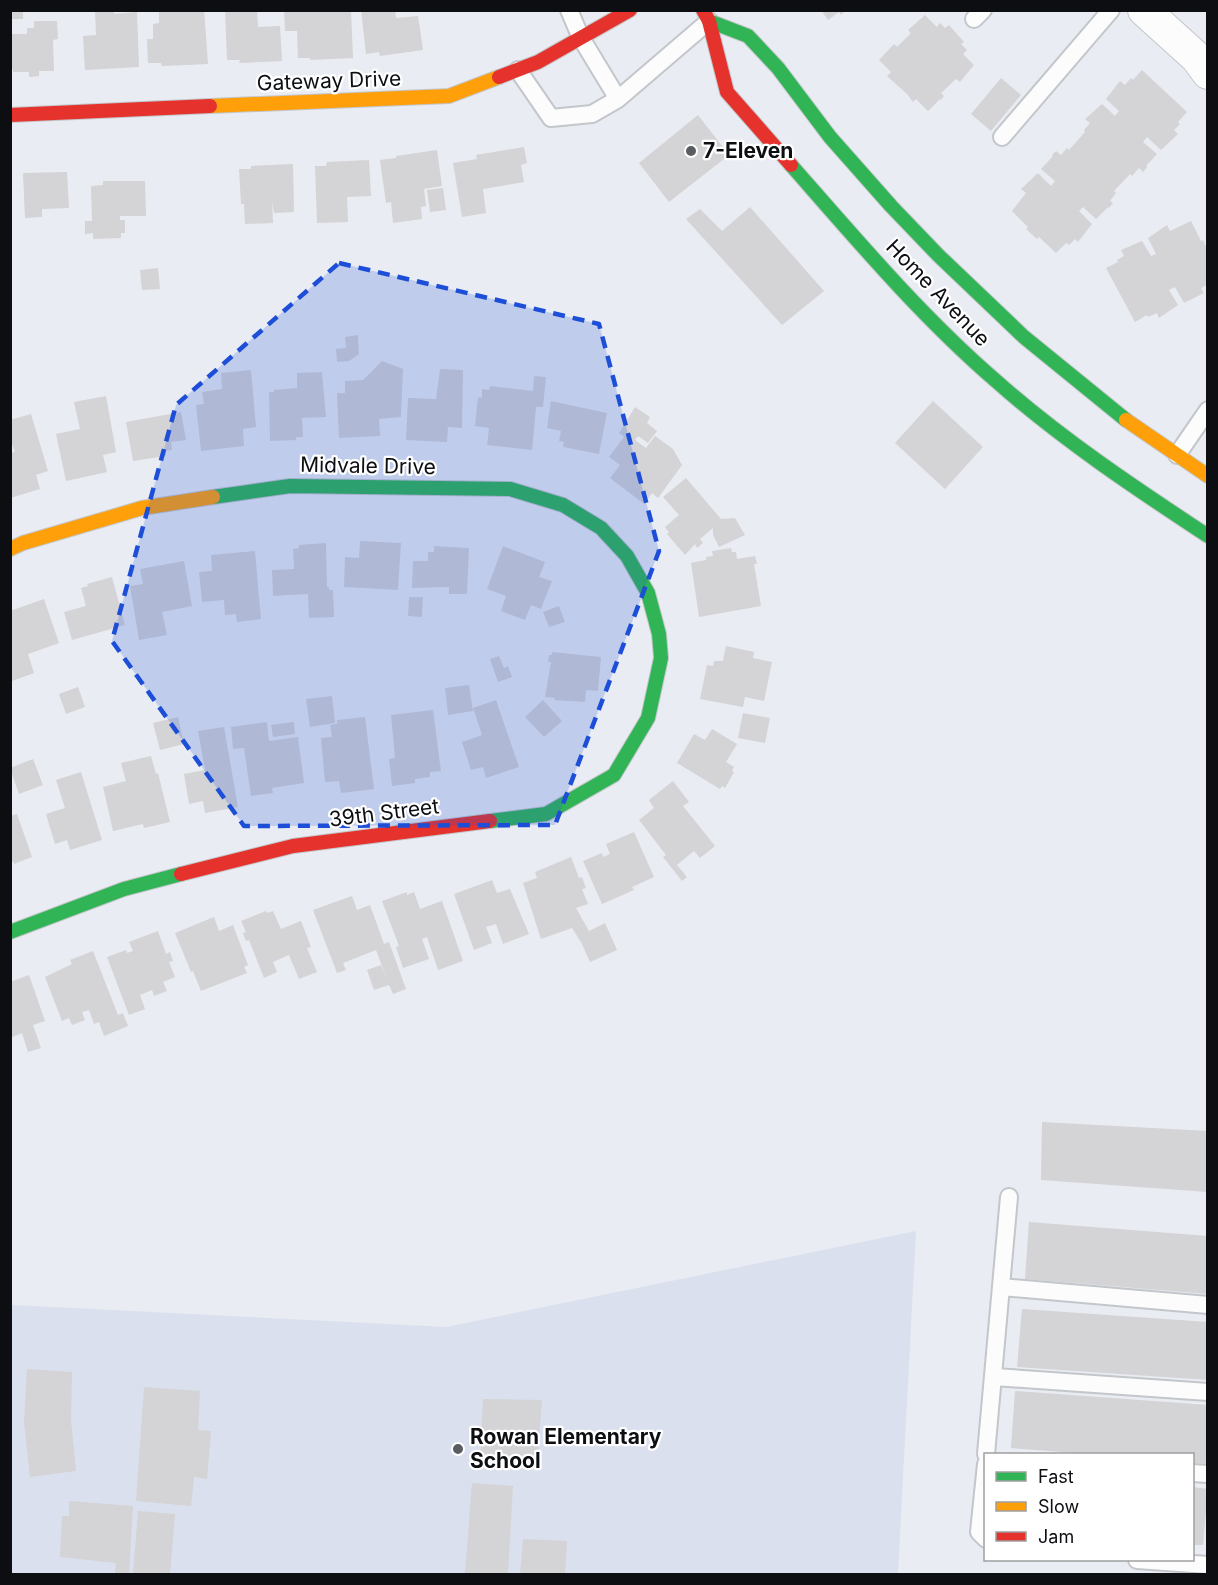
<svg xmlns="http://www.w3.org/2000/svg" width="1218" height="1585" viewBox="0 0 1218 1585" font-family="Inter,sans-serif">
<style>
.built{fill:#dae0ed}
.building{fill:#d4d3d5}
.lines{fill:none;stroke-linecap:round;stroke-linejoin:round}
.lane-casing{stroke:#c3c6ca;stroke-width:20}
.street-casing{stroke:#c3c6ca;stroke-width:34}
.fast-casing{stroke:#c3c6ca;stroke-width:16}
.slow-casing{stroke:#c3c6ca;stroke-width:16}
.jam-casing{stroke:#c3c6ca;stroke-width:16}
.lane{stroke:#fcfcfd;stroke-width:16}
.street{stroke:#fcfcfd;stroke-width:32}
.fast{stroke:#30b455;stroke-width:14}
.slow{stroke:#ff9f0a;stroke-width:14}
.jam{stroke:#e5322d;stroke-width:14}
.marked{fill:#1d4ed8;fill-opacity:0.2;stroke:#1d4ed8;stroke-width:4.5;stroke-dasharray:12 8;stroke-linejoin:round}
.poi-dot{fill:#595c60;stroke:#fff;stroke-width:2}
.labels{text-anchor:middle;stroke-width:4.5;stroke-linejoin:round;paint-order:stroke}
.street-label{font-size:21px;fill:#0c0e12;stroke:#fff}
.poi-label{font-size:21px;font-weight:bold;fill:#0c0e12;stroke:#fff;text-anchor:start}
</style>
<rect width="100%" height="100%" fill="#e9ecf2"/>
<path class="built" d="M916,1231l-18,341 -2,2h-885l-1,-268 3,-1 433,22z"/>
<path class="building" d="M10,10h13v9h-13z
M95,10h19v4l23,-2 2,55 -54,3 -2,-34 13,-1z
M159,10h45l4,54 -46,2 -1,-3h-13l-1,-24h6v-15l6,-1z
M225,10h32l1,17 22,-1 2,35 -43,2 1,-3h-13z
M284,10h67l2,48 -43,2v-2h-12l-1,-27h-12z
M361,10h34l1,8 22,-2 5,34 -43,6 -1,-4 -13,2z
M821,10h25l-5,5 -2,-3 -11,8z
M925,15l12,12 3,-4 5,5 4,-3 15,17 -3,2 6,6 -4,4 11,11 -14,17 -4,-3 -15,14 3,3 -3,4 -1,-1 -12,12 -12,-12 -3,3 -5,-7 -21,-19 4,-4 -12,-12 15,-16 3,3 14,-14 -3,-3z
M34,21h23l1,18 -5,1 1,31h-15v5l-10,1v-5h-16v-3h-3v-35h17v-6h7z
M1142,70l45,42 -9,10 2,2 -6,6 4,4 -17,16 -14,-13 -4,5 14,12 -11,12 1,1 -4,5 -4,-4 -7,8 -2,-2 -16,17 2,2 -6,8 3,2 -4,5 -1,-1 -12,12 -13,-12 -4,4 13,13 -14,18 -3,-3 -6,6 -3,-2 -10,10 -17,-16 -2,2 -11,-10 2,-2 -16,-16 14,-18 -5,-4 17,-16 13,13 4,-5 -14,-12 12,-13 -1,-1 4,-4 5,4 6,-7 2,2 16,-18 -1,-2 6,-7 -5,-4 17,-15 13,12 4,-5 -13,-12 14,-18 5,4 6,-7 2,2z
M1001,78l20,17 -30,36 -20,-17z
M698,115l31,40 -60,47 -30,-39z
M524,147l3,16 -6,2 3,17 -41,7 3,24 -24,4 -9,-54 24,-4 -1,-4z
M437,150l5,36 -18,3 2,17 -5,1 1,12 -29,4 -2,-21 -5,1 -6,-43 16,-2v-2z
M369,160l2,36 -24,1 1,25 -31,1 -2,-57h11l1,-4z
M293,164l1,48 -20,1 -2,-12 1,22 -28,1 -1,-20h-3l-2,-35h12v-3z
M67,172l2,36 -27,1v8l-17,1 -2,-45z
M103,181h42l1,35h-26v4h5v13h-4v5l-28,1v-6l-8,1v-13h7l-1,-35 12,-1z
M443,188l3,22 -16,2 -3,-22z
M750,207l74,84 -42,34 -96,-106 14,-10 22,22z
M1191,221l10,20 2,-1 5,11v33l-7,4 3,5 -20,10 -9,-16 -6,3 9,15 -19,13 -2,-5 -9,4 -1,-2 -12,7 -29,-54 12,-6 -1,-2 7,-4 -3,-6 21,-9 9,15 5,-2 -8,-16 19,-13 3,6z
M158,268l2,21 -18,1 -2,-20z
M358,335l1,19 -10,7 -12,1 -1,-13 10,-1 -1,-11z
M382,361l21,8 -2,48 -22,2 1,17 -41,2 -2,-45h8v-12l18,-1z
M440,369l23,1 -1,58 -14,-1 -1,15 -41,-2 2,-42 28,1z
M251,370l5,57 -13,2 1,17 -43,5 -5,-46 8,-1 -2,-12 20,-3 -1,-16z
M322,372l4,45 -24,1 1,19h-7v3l-26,1 -1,-49h5v-2l23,-2v-15z
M534,376l12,1 -3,30h-7l-4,43 -45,-5 2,-17 -14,-2 3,-29 4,1v-9l7,1 1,-4 43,5z
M106,396l10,56 -13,3 4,17 -41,9 -10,-47 24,-5 -6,-27z
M551,401l56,12 -8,41 -36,-7 1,-5 -5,-1 2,-10 -14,-3z
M933,401l50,46 -38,42 -50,-46z
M635,407l15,10 -3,6 10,8 -9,12 -10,-7 -3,4 11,8 9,-12 18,13 9,16 -24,33 -6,-5 -8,11 -34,-26 10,-13 -11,-8 15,-20 -5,-4z
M181,412l5,28 -15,2 1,8 -6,1v5l-33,5 -7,-39z
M31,414l17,57 -12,4 4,14 -30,9v-45l5,-1 -5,-14v-18z
M686,478l35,41 14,-1 10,17 -26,12 -6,-12v-7l-13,11 3,4 -6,5 -2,-4 -10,11 -18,-21 2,-2 -4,-5 14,-12 -16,-18z
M360,541l41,2 -3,47 -54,-3 1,-30 14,1z
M326,543l1,44h2v3h4l1,27 -25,1 -1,-24 -35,2 -1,-26 22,-1 -1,-20 6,-1v-3z
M434,546l35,2 -2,46h-18v-7l-37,1 1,-27h15v-9h6z
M503,546l42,16 -6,15 13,4 -11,28 -10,-4 -6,15 -24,-9 5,-15 -19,-7z
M731,548l1,4h4l1,7 18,-3 2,8h-3l7,42 -62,11 -8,-54 15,-3v-3l7,-1 -1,-5z
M255,551l6,68 -24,3 -1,-8 -11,1 -1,-15 -22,2 -3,-30 13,-1 -1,-16z
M184,561l8,45 -30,6 5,23 -28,5 -9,-54 13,-2 -3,-15z
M112,577l13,48 -53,15 -8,-28 22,-6 -5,-18 7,-2 -1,-2z
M409,597h14l-1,20 -14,-1z
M44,599l15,44 -31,11 6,19 -22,8 -2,-70z
M559,606l6,16 -16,5 -6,-15z
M726,646l28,6 -1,6 19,4 -8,39 -19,-4 -2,10 -43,-8 7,-34 6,1 1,-5h9z
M552,652l49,5 -3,34 -12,-1 -1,12 -31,-2 1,-2 -10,-1 6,-35h-3l1,-7h3z
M499,656l5,12 4,-2 4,11 -14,5 -8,-23z
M469,685l4,26 -25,4 -3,-27z
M78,687l7,20 -19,7 -7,-20z
M332,696l3,27 -25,4 -4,-28z
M496,700l23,67 -33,11 -3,-11 -12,3 -9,-28 20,-7 -9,-27z
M543,700l19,21 -18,16 -19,-20z
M433,710l8,61 -11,1v5l-15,2v4l-23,3 -3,-27 6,-1 -4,-43z
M743,713l27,5 -5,25 -27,-5z
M178,717l6,27 -24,6 -7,-27z
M365,717l9,72 -33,4 -2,-12 -14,1 -4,-44 11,-1 -2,-12 10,-2h-3v-3z
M267,722l2,19 29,-4 6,46 -32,5 1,5 -22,3 -7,-48 -11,1 -2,-22z
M294,722l1,12 -22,3 -2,-12z
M224,727l14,80 -33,6 -2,-12 -14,3 -5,-30 21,-4 -7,-39z
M712,729l25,15 -11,18 8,5 -2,4 2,1 -9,16 -3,-2 -2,3 -43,-26 17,-29 11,6z
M151,756l5,18 2,-1 12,49 -26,6 -1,-4 -30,7 -10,-44 23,-6 -5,-18z
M33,759l10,26 -24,9 -9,-26z
M81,772l21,68 -32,10 -3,-10 -12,4 -9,-30 19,-6 -9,-28z
M673,781l16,21 -6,4 32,40 -15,12 -6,-7 -17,14 10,12 -5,4 -19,-24 3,-2 -27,-35 15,-12 -5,-8z
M17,814l15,43 -18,7 -1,-3 -3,1v-46z
M634,832l20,45 -22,10 2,3 -32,14 -19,-43 19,-8 1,4 7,-3 -4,-10z
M571,857l8,21 3,-1 4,11 -4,1 6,15 -12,4 13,23 16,-8 12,27 -27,12 -9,-20 -9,-14 -31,11 -18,-56 14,-5 -2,-6z
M492,880l5,13 13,-4 19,45 -26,10 -7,-20 -10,3 6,16 -18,7 -20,-56z
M407,892v3l7,-3 6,17 22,-8 21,60 -25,9 -11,-33 -5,2 7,20 -26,9 -7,-21 3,-1 -17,-45z
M352,896l5,14 13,-5 14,39 5,-2 17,47 -13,5 -4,-9 -15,5 -7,-20 14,-5 7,17 -12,-32 -33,13 3,7 -9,3 -24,-63z
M266,911l1,2 6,-2 8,18 20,-8 10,26 -4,1 10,24 -18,7 -10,-24 -16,7 4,10 -13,6 -15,-38 -3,1 -3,-8 3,-1 -5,-11z
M214,917l5,14 14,-6 15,40 -4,2 3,6 -46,18 -8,-20 -2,1 -16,-39z
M158,931l8,23 4,-2 3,9 -4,1 6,15 -12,5 4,9 -13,5 -2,-6 -12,5 5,14 -16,6 -22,-58 19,-7 1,3 6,-2 -4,-9z
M93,951l25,64 5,-2 5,13 -24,10 -5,-14 -5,2 -5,-14 -7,2 3,8 -13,5 -3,-7 -7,3 -17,-44 27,-13 -2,-4z
M29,975l16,46 -12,4 8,23 -13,4 -6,-19 -12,5v-56z
M1042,1122l166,9v61l-167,-12z
M1029,1222l179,14v58l-183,-15z
M1022,1309l186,13v58l-191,-13z
M27,1369l45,3 -1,48 5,51 -46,6 -6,-55z
M144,1387l56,4 -2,39 13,1 -4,48 -13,-2 -3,29 -55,-5z
M1015,1391l193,14v59l-16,-1v-9h-104l-77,-6z
M483,1399l59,1 -5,65 -57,-5z
M472,1483l41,3 -5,88h-43z
M1192,1487l16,2 -5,56h-11z
M69,1501l64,5 -4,68h-14l1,-11 -56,-6 2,-41h7z
M138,1511l37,3 -5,60h-37z
M523,1539l44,2 -2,33h-45z"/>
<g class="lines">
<g class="lane-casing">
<path id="lane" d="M569,10l12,28 37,61
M974,19l9,-9
M518,70l33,48 41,-4 26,-15 91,-78
M1002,137l109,-127
M1177,455l31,-45
M1001,1287l207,18
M995,1377l213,15
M986,1454l23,-257
M986,1464l-7,68 7,7
M1192,1473l16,1
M1137,1560l71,5"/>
</g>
<g class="street-casing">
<path id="street" d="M1144,10l53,48 11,15"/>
</g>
<g class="fast-casing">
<path id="fast" d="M709,21l39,15 30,32 52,69 61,69 48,50 85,81 102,83
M791,165c65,74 129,150 204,215 65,58 140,108 213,156
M213,497l77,-11 220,3 53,16 38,23 26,28 21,37 11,41 2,24 -13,60 -34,57 -68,39 -56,7
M10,932l114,-43 57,-15"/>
</g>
<g class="slow-casing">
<path id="slow" d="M210,106l239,-10 50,-19
M1126,420l82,56
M10,549l13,-6 119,-35 71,-11"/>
</g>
<g class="jam-casing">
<path id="jam" d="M703,10l6,11 18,71 64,73
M499,77l39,-15 92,-52
M10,115l200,-9
M181,874l112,-28 197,-25"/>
</g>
<use href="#lane" class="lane"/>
<use href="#street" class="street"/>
<use href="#fast" class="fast"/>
<use href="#slow" class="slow"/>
<use href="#jam" class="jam"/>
</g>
<path class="marked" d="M339,263l260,61 60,227 -104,274 -311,1 -132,-185 64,-236z"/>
<g class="poi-dot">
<circle cx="691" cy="151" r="6"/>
<circle cx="458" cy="1449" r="6"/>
</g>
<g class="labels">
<g class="street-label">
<text transform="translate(329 81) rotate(-2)" y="7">Gateway Drive</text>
<text transform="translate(938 293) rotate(46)" y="7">Home Avenue</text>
<text transform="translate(368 466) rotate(1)" y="7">Midvale Drive</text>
<text transform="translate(384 813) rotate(-7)" y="7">39th Street</text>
</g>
<g class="poi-label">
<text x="703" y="158">7-Eleven</text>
<text x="470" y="1444">Rowan Elementary<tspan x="470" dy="24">School</tspan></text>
</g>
</g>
<rect width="1218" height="1585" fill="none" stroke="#0c0e12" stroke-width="24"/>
<rect x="984" y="1453" width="210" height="108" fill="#ffffff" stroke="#9e9fa0" stroke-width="1.5"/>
<rect x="996" y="1472" width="30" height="9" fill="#30b455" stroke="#9e9fa0" stroke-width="1.5"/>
<text x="1038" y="1483" font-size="18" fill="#0c0e12">Fast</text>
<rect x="996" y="1502" width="30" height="9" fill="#ff9f0a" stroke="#9e9fa0" stroke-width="1.5"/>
<text x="1038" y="1513" font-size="18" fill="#0c0e12">Slow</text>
<rect x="996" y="1532" width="30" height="9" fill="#e5322d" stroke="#9e9fa0" stroke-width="1.5"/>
<text x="1038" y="1543" font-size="18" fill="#0c0e12">Jam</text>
</svg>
